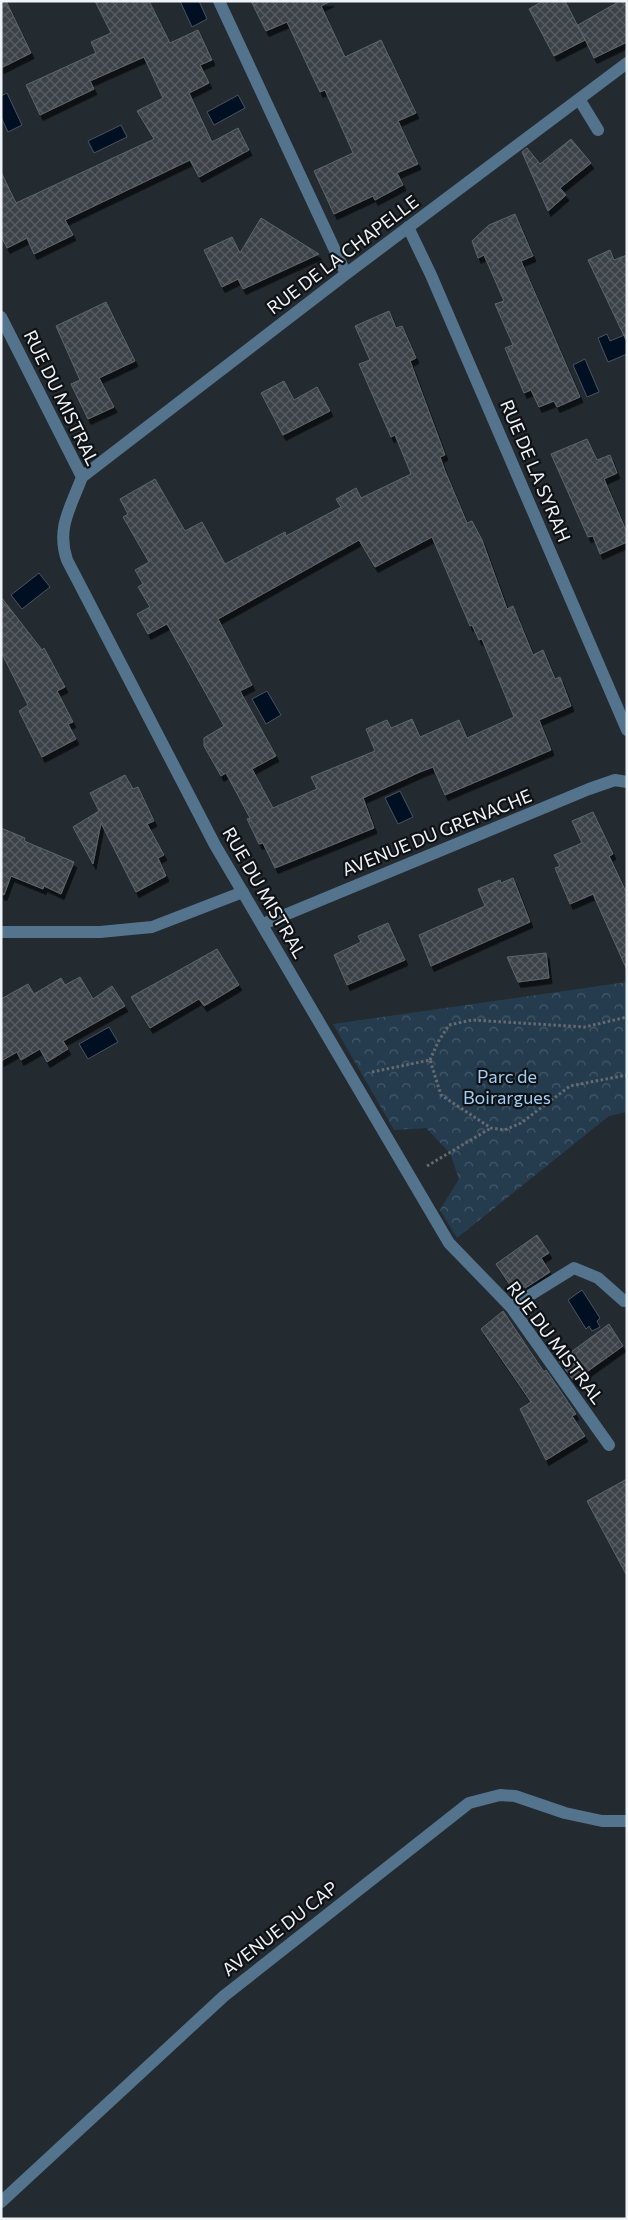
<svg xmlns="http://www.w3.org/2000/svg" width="628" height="2220" viewBox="0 0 628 2220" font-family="Commissioner,sans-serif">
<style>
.forest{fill:url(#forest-crowns)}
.water{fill:#001022;stroke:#485462}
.building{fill:url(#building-cross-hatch);stroke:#5e656c;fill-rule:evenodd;filter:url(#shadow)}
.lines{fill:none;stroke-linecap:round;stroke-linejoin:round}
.path{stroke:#656b71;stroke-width:3;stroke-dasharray:2.5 2.5;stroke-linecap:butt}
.minor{stroke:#54738d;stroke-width:12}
.labels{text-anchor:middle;stroke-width:4.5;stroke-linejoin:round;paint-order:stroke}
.street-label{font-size:18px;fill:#f0f4f8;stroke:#0f1215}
.park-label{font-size:18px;fill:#a1cef5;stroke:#0f1215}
</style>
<defs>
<pattern id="forest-crowns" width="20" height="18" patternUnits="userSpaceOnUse" patternTransform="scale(1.25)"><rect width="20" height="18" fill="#253c4f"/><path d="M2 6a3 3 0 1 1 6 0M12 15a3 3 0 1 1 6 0" fill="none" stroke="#455969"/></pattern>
<pattern id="building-cross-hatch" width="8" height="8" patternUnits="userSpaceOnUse" patternTransform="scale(1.25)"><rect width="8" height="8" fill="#3c4349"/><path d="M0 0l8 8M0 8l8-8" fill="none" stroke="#585f64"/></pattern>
<filter id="shadow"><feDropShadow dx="3" dy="5.5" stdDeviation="0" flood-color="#0009"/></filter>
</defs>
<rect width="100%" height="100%" fill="#232a30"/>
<path class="forest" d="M627,982v130l-18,4 -152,122 -17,-28 19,-31 -9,-26 -24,-25 -32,2 -61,-106z"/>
<path class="water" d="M180,1h19l8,18 -15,8z
M7,93l15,32 -14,7 -7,-15v-21z
M238,95l7,13 -31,17 -7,-13z
M121,125l6,12 -33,16 -6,-12z
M607,334l3,7 17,-7v20l-19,8 -10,-24z
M585,359l14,33 -12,5 -14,-32z
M39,573l11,14 -28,22 -11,-14z
M267,691l14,24 -15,9 -14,-25z
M400,791l13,26 -15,7 -13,-26z
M109,1027l9,15 -30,17 -9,-15z
M582,1290l18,28 -3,3 3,6 -8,4 -3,-5 -3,3 -18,-29z"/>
<path class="building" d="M1,1h5l25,52 -30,15z
M95,1h54l21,42 28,-13 14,30 -12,5 9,18 -20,10 23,49 26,-14 11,22 -50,27 -9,-17 -125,60 8,15 -39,19 -7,-16 -20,10 -6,-12v-64l15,31 138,-64 -17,-28 26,-13 -19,-41 -54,24 4,8 -54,26 -14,-30 70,-32 -5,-11 20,-9z
M251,1h80l-10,5 24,51 36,-17 35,73 -18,8 20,43 -21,9 6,12 -28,15 -2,-4 -39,18 -20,-43 39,-18 -28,-63 -5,2 -33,-70 -21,9z
M543,1h22l20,39 -31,16 -25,-47z
M620,1h7v41l-33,16 -16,-33z
M571,139l20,24 -31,25 6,7 -18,16 -26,-59 5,-4 13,16z
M515,214l18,42 -12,5 59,136 -23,10 -3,-6 -15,6 -8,-17 -7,3 -19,-45 8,-3 -18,-41 9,-3 -20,-46 -6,3 -6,-17 17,-16z
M261,218l58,36 -76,35 -5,-10 -16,8 -18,-37 28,-13 8,16z
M610,250l4,10 13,-5v87l-39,-82z
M106,302l29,59 -36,17 15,29 -26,12 -17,-35 9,-4 -24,-54z
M389,311l7,17 6,-2 14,32 -6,3 35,94 -5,2 5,14 22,52 5,-2 10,19 25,69 6,-3 20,49 10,-5 12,29 5,-2 11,29 -32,14 12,30 -106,45 -12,-28 -13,5 -57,26 11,30 -99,40 -12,-25 -4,1 -12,-25 3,-1 -24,-45 -5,3 -17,-30v-8l20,-12 -57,-102 -19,10 -11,-20 13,-7 -12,-20 5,-3 -8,-14 14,-8 -26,-45 5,-3 -8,-15 35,-20 30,52 17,-9 23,42 60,-32 1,4 55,-29 -5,-8 20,-11 5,10 50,-24 -16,-39 -4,2 -32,-73 11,-4 -15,-34zM432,537l38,89 2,-1 7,15 3,-1 32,78 -47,21 -8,-18 -39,17 -8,-18 -21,9 -4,-8 -21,9 9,22 -64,26 6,12 -44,19 -21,-39 24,-13 -36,-65 12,-6 -34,-66 141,-79 16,27z
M284,381l10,19 23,-13 13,24 -47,24 -22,-42z
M587,439l10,21 13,-5 7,18 -13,6 23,54v9l-27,12 -7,-18 -5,1 -37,-83z
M1,597l41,53 2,-2 21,39 -8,4 16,31 -5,2 8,15 -34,18 -23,-46 9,-6 -27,-53z
M125,775l8,14 5,-2 16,34 -7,3 17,31 -6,3 8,18 -30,16 -35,-69 -8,41 -20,-37 26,-16 -9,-18z
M593,812l20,42 -4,2 18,38v76l-34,-76 -23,10 -15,-36 5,-2 -6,-11 28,-12 -10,-22z
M1,828l24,10 -1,3 50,21 -13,32 -17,-8 -1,3 -32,-13 -7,19 -3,-1z
M513,878l17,44 -99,44 -12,-31 66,-29 -7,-17 22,-9 1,3z
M388,923l17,37 -58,25 -13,-30 27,-13 -3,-6z
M217,949l22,36 -35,21 -5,-7 -49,29 -19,-31z
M546,953l3,25 -31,4 -11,-25z
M80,977l13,22 19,-13 13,20 -62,35 5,8 -21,13 -7,-13 -19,11 -4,-8 -16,9v-62l27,-15 6,10 27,-16 4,7z
M537,1235l12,18 -8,5 9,14 -34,22 -20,-30z
M503,1311l41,61 2,-2 30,44 -4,2 13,20 -39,24 -26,-51 11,-7 -50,-73z
M609,1324l14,22 -49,35 -15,-20z
M627,1479v97l-40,-75z"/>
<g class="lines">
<path class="path" d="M430,1060l8,-18 11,-17 23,-5 113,7 42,-10
M372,1072l58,-12 11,35 50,33 14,2 16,-7 49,-37 57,-11
M427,1166l64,-38"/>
<path class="minor" d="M219,1l127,273
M579,99l19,31
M408,227l23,48 196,455
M1,317l81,160c-11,30 -26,51 -15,83l148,285 234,398 62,64 98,138
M82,477l264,-203 281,-211
M263,924l326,-135 26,-9 12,2
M1,932h99l52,-5 91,-35
M511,1307l63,-39 24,10 26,23 3,-1
M1,2202l223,-206 245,-193 31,-8 15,1 50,17 37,8h25"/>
</g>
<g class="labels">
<g class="street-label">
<text transform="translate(343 255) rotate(-37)" y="6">RUE DE LA CHAPELLE</text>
<text transform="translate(61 398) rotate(64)" y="6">RUE DU MISTRAL</text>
<text transform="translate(535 471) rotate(67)" y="6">RUE DE LA SYRAH</text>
<text transform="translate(437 833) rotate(-22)" y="6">AVENUE DU GRENACHE</text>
<text transform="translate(264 893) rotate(60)" y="6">RUE DU MISTRAL</text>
<text transform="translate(555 1343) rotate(53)" y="6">RUE DU MISTRAL</text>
<text transform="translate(280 1929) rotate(-38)" y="6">AVENUE DU CAP</text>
</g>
<g class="park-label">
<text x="507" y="1083">Parc de<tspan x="507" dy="21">Boirargues</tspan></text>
</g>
</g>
<rect width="628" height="2220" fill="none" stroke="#f0f4f8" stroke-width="5"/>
</svg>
